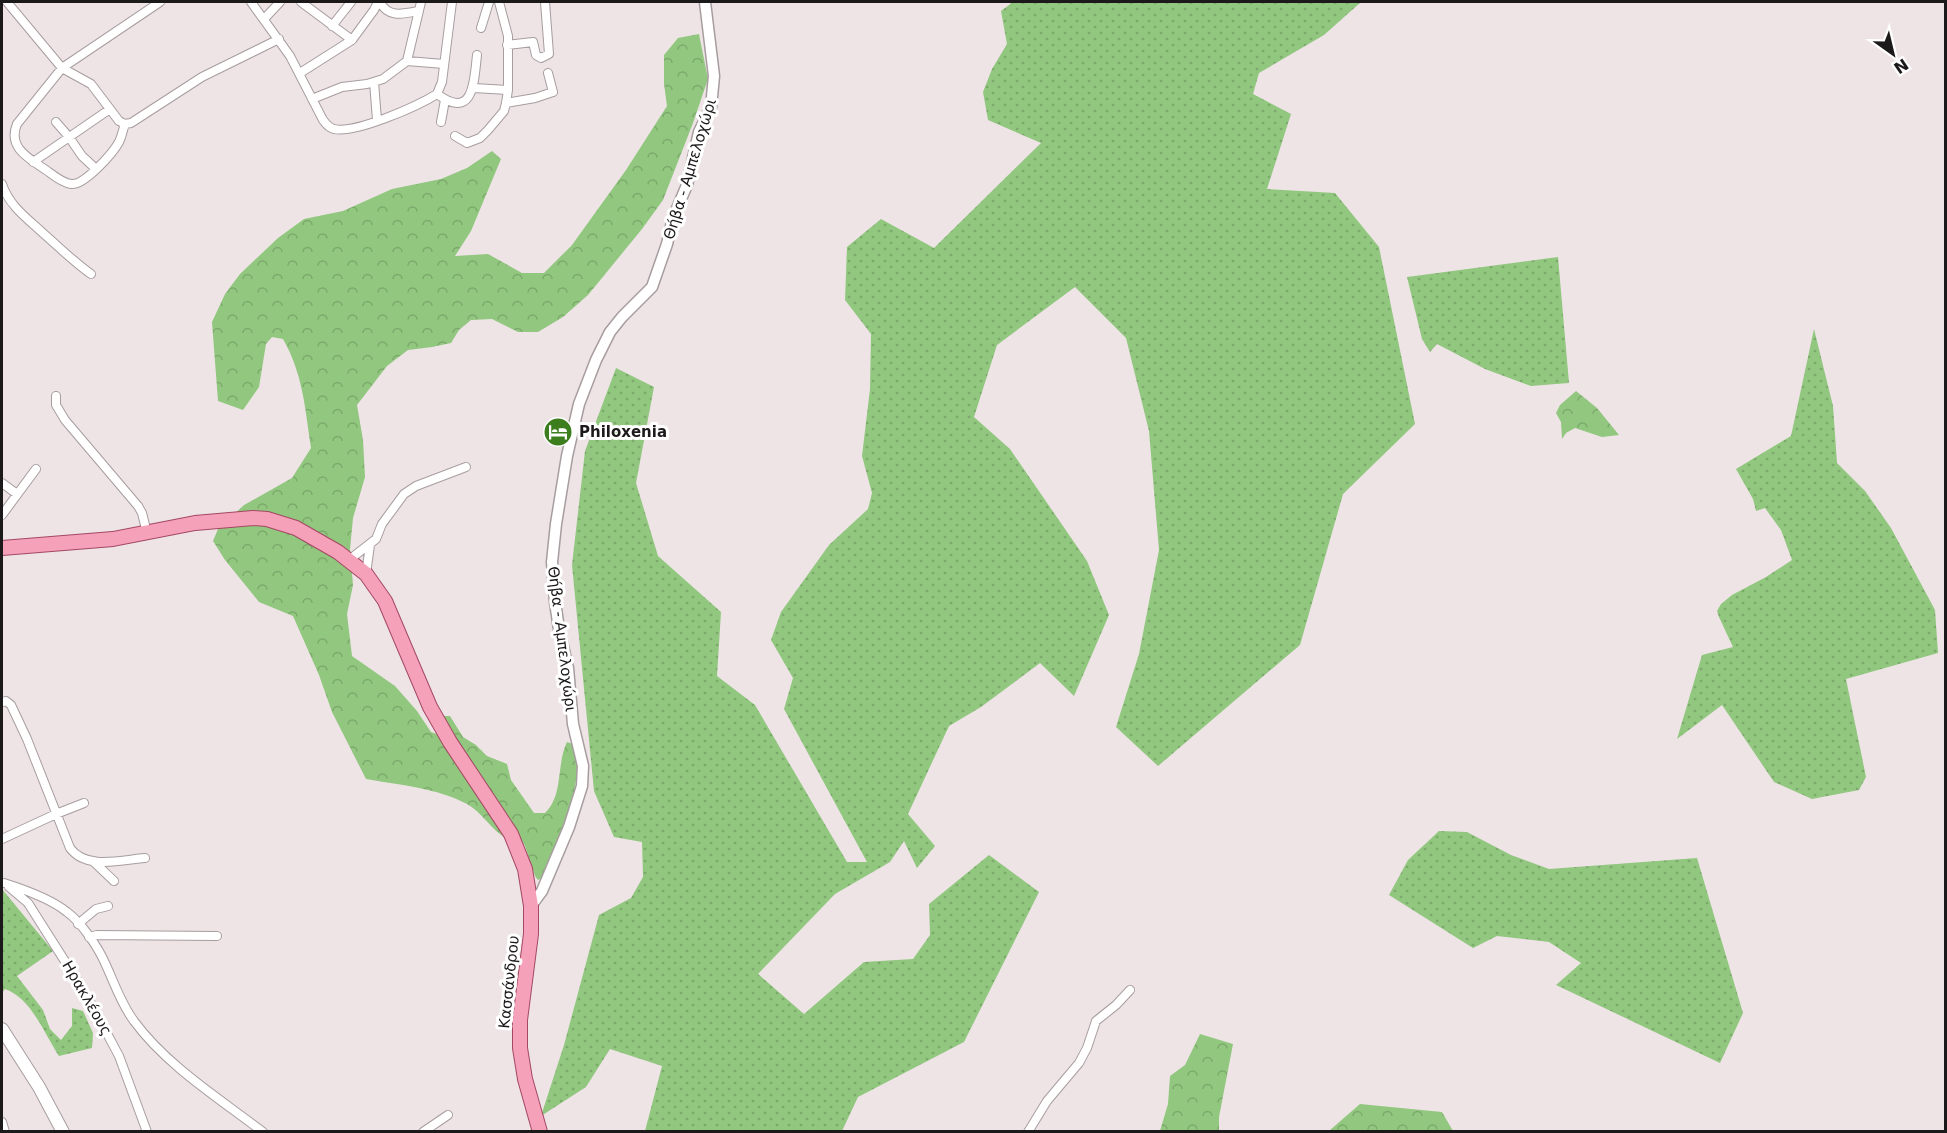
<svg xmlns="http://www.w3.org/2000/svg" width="1947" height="1133" viewBox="0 0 1947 1133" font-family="'DejaVu Sans',sans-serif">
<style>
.green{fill:url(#green-dots)}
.forest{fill:url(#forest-crowns)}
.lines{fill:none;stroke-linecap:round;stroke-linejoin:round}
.minor-casing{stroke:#a79d9f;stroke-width:10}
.tertiary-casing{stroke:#a79d9f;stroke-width:13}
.secondary-casing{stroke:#a79d9f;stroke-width:14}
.primary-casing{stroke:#a44863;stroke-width:16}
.minor{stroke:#fff;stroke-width:8}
.tertiary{stroke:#fff;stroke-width:10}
.secondary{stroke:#fff;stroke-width:12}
.primary{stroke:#f4a1b9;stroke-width:14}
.labels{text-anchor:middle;stroke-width:6;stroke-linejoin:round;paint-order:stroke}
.street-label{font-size:15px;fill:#1c191a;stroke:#fff}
.poi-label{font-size:15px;font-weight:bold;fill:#1c191a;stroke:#fff;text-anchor:start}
</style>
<defs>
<pattern id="green-dots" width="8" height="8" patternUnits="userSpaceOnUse" patternTransform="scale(1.5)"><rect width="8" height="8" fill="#91c77e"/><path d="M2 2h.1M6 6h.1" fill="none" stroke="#7caa6c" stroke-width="1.8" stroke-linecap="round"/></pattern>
<pattern id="forest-crowns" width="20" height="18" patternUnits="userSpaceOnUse" patternTransform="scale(1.5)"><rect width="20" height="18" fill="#91c77e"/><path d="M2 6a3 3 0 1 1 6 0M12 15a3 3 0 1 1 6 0" fill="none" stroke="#7caa6c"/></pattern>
</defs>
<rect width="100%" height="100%" fill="#eee4e6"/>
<path class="green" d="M1013,2h348l-37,33 -65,38 -6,21 38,20 -24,75 68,4 44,54 36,177 -72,70 -43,151 -142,121 -42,-39 23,-73 20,-104 -10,-119 -23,-93 -51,-51 -78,58 -23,72 36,32 77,112 22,54 -35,81 -34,-33 -59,44 -32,19 -41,88 27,32 -18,22 -13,-27 -14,21 -55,32 -77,80 46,40 60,-52 49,-3 17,-24 -1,-31 60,-49 50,37 -75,150 -106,55 -16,34h-197l17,-65 -52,-17 -24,38 -45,29 23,-71 35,-130 32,-17 12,-21 -1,-35 -28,-5 -20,-46 -22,-226 13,-114 31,-83 38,19 -18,96 22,73 63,56 -4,64 38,29 92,157h20l-83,-153 9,-31 -22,-38 10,-28 48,-67 39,-36 4,-16 -10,-37 8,-67 1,-55 -26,-34 2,-53 34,-28 53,29 107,-105 -53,-23 -5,-28 9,-23 15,-25 -6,-33z
M1558,257l11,126 -38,3 -46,-17 -48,-25 -7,8 -8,-13 -15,-62z
M1814,329l19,77 4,57 28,28 26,37 44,82 3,43 -92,26 20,98 -7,13 -47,9 -38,-17 -52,-77 -45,34 25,-84 31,-8 -14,-30 -2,-6 4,-7 11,-9 34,-18 26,-17 -11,-30 -16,-22 -9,3 -3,-12 -17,-30 55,-33z
M1439,831l28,1 44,23 38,14 148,-11 46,155 -23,50 -164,-78 25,-22 -32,-21 -52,-6 -24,12 -84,-53 19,-35z
M2,889l51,62 -36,25 26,34 7,19 11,11 11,-14v-18l11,3 10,22 -1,15 -33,8c-15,-23 -28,-58 -54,-67l-3,4z"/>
<path class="forest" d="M699,34l9,45 -15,44 -30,77 -21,29 -54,66 -25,22 -25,15h-20l-26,-13 -21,1 -12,10 -8,13 -19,4 -24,3 -21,16 -30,39 6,35 2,37 -12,41 -3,31 3,36 -6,29 5,42 43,30 22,25 14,21 11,4 64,102c-15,-8 -24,-26 -39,-34 -30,-16 -67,-19 -101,-25l-34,-67 -13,-37 -26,-59 -34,-14 -34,-42 -12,-19 5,-12 26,-24 48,-27 19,-30c-6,-40 -8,-74 -28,-109l-11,-2 -6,7 -7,43 -16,23 -25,-9 -6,-79 13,-28 15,-20 38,-36 26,-19 39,-8 49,-22 49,-10 26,-11 25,-17 9,8 -30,72 -16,25 33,-2 34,19h22l28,-28 54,-75 41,-64 -3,-22v-29l14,-17z
M1576,391l21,17 22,27 -17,2 -27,-9 -9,5 -4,6 -1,-17 -5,-9 4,-8z
M443,716h7l13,21 13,8 11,11 20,8 4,16 23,33h11c19,-18 11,-49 22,-71l6,2c1,6 4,12 4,18 1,41 -21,80 -35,116l-4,2 -3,-4 -10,-30 -10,-18 -52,-78z
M1200,1034l33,10 -14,73v14h-59l8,-27 2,-28 15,-11z
M1360,1104l82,8 11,19h-124z"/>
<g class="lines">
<g class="minor-casing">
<path id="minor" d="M7,2l55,66 29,16 28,37 6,3 6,-1 71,-46 77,-38
M251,2l39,54 33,64c3,4 6,8 11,9 21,5 84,-23 103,-35l5,-12 10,-80
M301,2l51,38 22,-30 4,-8
M380,2c8,16 23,12 38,9
M264,19l16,-17
M332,26l19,-24
M481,28l8,-26
M507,45l26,-3 3,13 5,3 8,-4 -4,-52
M407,61l37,3
M300,73l52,-33
M374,82l3,38
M474,88l34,2
M437,94c37,27 37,-13 40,-39
M312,99l30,-12 25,-3 16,-5 24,-18 14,-59
M506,103l29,-5 18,-6 -5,-19
M56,122l13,15 13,19 14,13
M441,122l4,-22
M125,124c-2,5 -3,12 -6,18 -6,11 -35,44 -48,42 -9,-1 -18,-9 -25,-14 -16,-11 -39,-22 -29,-46l45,-56 98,-66
M455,136l12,7 13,-5 8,-8 16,-19 2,-8 2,-13v-54l-9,-34
M33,162l77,-53
M2,184c7,22 26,35 42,50 16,14 30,28 47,40
M56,396v9l9,15 73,86 4,7 5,20
M2,483l15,11
M2,515l34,-46
M349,560l27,-21 6,-15 22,-30 12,-8 50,-19
M366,574l4,-29
M2,702l4,-1 5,4 16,34 43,109c16,22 51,12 75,10
M2,839l54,-25 28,-11
M94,862l20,19
M4,883c19,6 47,16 63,29 14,10 31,35 38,51 9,19 16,41 29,58 32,44 86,78 129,111
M9,887l19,16 59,93 32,60 28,76
M78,924l18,-15 12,-3
M89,937l8,-2 120,1
M2,1122l3,10
M423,1132l25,-17
M1028,1132l19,-31 32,-38 8,-15 9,-27 20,-16 14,-15"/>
</g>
<g class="tertiary-casing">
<path id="tertiary" d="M531,906l11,-15 27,-64 13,-41 1,-20 -10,-42 -5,-56 -9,-39 -4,-27 -3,-40 4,-38 11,-68 12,-52 17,-44 14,-28 12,-15 30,-30 15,-43 6,-26 14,-33 12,-53 12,-25 3,-31 -9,-74"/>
</g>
<g class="secondary-casing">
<path id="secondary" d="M2,1029l37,58 24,45"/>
</g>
<g class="primary-casing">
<path id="primary" d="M2,548l111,-9 82,-16 58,-5 14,1 29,9 42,24 28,22 19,27 45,106 20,35 61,92 14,35 6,37v28l-11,86v28l5,31 15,53"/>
</g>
<use href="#minor" class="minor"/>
<use href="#tertiary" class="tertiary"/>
<use href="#secondary" class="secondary"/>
<use href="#primary" class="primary"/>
</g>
<defs>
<g id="hotel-disc" transform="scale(1.5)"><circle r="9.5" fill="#3c7d1d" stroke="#fff"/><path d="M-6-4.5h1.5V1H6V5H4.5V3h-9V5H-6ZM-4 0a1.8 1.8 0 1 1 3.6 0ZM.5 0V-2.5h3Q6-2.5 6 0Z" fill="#fff"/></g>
</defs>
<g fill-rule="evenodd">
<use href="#hotel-disc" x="558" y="432"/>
</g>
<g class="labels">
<g class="street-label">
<text transform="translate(690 169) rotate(-73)" y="5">Θήβα - Αμπελοχώρι</text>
<text transform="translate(562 639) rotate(83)" y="5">Θήβα - Αμπελοχώρι</text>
<text transform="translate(509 982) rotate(-84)" y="5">Κασσάνδρου</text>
<text transform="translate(87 998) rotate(60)" y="5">Ηρακλέους</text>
</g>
<g class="poi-label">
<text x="579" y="437">Philoxenia</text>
</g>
</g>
<rect width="1947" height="1133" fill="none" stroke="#1c191a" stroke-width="6"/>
<g transform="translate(1893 54) rotate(146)" stroke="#ffffff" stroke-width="4.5" paint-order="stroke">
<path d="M0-4.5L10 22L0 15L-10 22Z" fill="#1c191a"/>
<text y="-9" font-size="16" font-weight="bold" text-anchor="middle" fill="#1c191a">N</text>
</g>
</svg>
